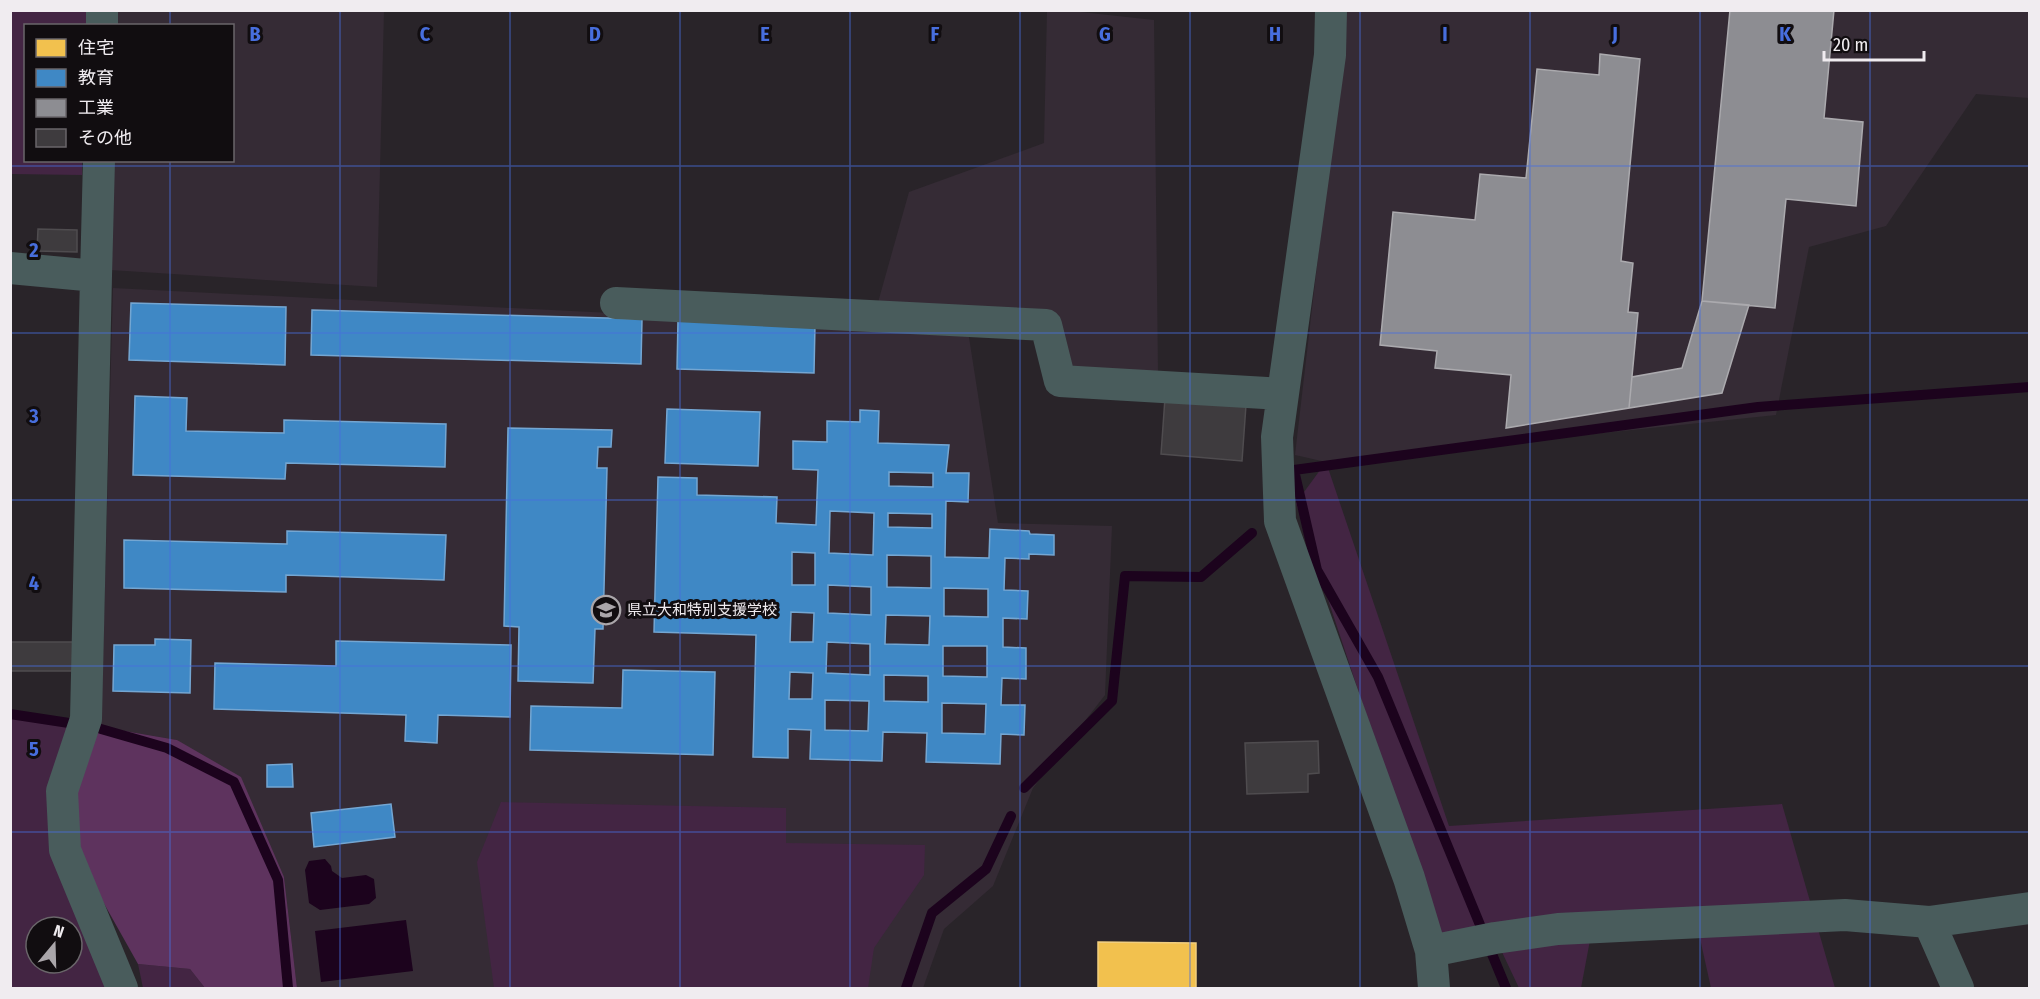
<svg xmlns="http://www.w3.org/2000/svg" width="2040" height="999" viewBox="0 0 2040 999" font-family="'Fira Sans Condensed','Noto Sans JP',sans-serif">
<style>
.built{fill:#352b35}
.green{fill:#432543;fill-rule:evenodd}
.forest{fill:#5e335e}
.water{fill:#1c031d}
.homes{fill:#f2c14e;stroke:#f1ce7f;stroke-width:1.5}
.schools{fill:#3f88c5;stroke:#74a6d2;stroke-width:1.5;fill-rule:evenodd}
.industry{fill:#8d8d92;stroke:#abaaae;stroke-width:1.5}
.lines{fill:none;stroke-linecap:round;stroke-linejoin:round}
.stream{stroke:#1c031d;stroke-width:10}
.building{fill:#3e3b3e;stroke:#4f4c4f;stroke-width:1.5}
.minor{stroke:#495c5c;stroke-width:32}
.grid{fill:none;stroke:#476edd;stroke-width:1.5;stroke-opacity:0.55}
.labels{text-anchor:middle;stroke-width:6;stroke-linejoin:round;paint-order:stroke}
.poi-label{font-size:15px;fill:#f0ecf0;stroke:#110d10;text-anchor:start}
.grid-label{font-size:20px;text-anchor:middle;font-weight:bold;fill:#476edd;stroke:#110d10;stroke-width:6;stroke-linejoin:round;paint-order:stroke}
</style>
<rect width="100%" height="100%" fill="#292429"/>
<path class="built" d="M118,11h266l-7,276 -267,-17 3,-109 119,-1v-134l-114,-1z
M1047,11h25l82,9 4,352 -90,-4 -16,-54 -175,-8 32,-114 135,-49z
M1343,11h686v87l-53,-4 -90,132 -77,21 -33,168 -450,47 -31,-7 46,-396z
M113,288l855,43 30,192 114,3 -7,169 -72,93 -40,98 -49,43 -21,59h-626l-13,-111 -107,-137 -76,-13z"/>
<path class="green" d="M11,11h78l-1,14 -62,1v134l56,1v14l-71,-1z
M1326,462l123,364 333,-22 53,184h-124l-16,-72 -101,3 -13,69h-62l-27,-57 -53,3 -143,-431z
M10,718l58,9 39,261h-96zM36,927h36v36h-36z
M501,802l285,6v35l139,2 -1,30 -50,73 -6,40h-374l-17,-126z
M138,964l52,5 15,19h-62z"/>
<path class="forest" d="M101,727l76,13 64,37 43,100 13,111h-92l-15,-19 -52,-5 -63,-112 -6,-64z"/>
<path class="water" d="M325,859l6,7 1,5 10,7 24,-3 8,4 2,19 -7,6 -49,6 -11,-7 -4,-33 4,-9z
M406,920l7,51 -92,11 -6,-51z"/>
<path class="homes" d="M1098,942l98,1v45h-98z"/>
<path class="schools" d="M131,303l155,4 -1,58 -156,-5z
M312,310l330,9 -1,45 -330,-9z
M678,320l137,4 -1,49 -137,-4z
M135,396l52,2 -1,33 98,2v-13l162,4 -1,43 -159,-4 -1,16 -152,-4z
M667,409l93,3 -2,54 -93,-3z
M860,410l19,1 -1,32 71,2 -3,28h23l-1,29 -22,-1 -1,56 44,1 1,-29 39,2 1,3 24,1v20l-25,-1v5l-24,-1 -1,32 24,1 -1,28 -24,-1v29l23,1v31l-24,-1 -1,27h24l-1,30 -23,-1 -1,30 -74,-2 1,-29 -44,-1 -1,29 -72,-2 1,-29 -23,-1v29l-35,-1 3,-122 -102,-3 4,-155 39,1v17l80,2 -1,26 40,2 2,-55 -25,-1v-28l34,1v-21l33,1zM889,472l44,1v14l-44,-1zM830,511l44,2 -1,42 -44,-2zM888,513l44,1v14l-44,-1zM792,552l23,1v32h-23zM887,555l44,1v32l-44,-1zM828,585l43,2v28l-43,-2zM944,588l44,1v28l-44,-1zM791,612l23,1 -1,29h-23zM886,615l44,1 -1,29 -44,-1zM827,642l43,2v31l-44,-2zM943,646h44v31l-44,-1zM790,672l23,1 -1,26h-23zM884,675l44,1v26l-44,-1zM825,700l44,1 -1,30 -43,-1zM942,703l44,1 -1,30 -43,-1z
M508,428l104,2 -1,17h-13l-1,21h10l-4,161h-8l-2,54 -75,-2 1,-54 -15,-1z
M287,531l159,4 -2,45 -158,-5v17l-162,-4v-48l163,4z
M155,639l36,1 -1,53 -77,-2 1,-46h41z
M336,641l175,4 -1,72 -72,-2 -1,28 -32,-2 1,-26 -192,-6 1,-46 121,3z
M623,670l92,2 -2,83 -183,-5 1,-44 91,2z
M292,764l1,23h-26v-22z
M391,804l4,33 -81,10 -3,-34z"/>
<path class="industry" d="M1730,10h104l-10,108 39,4 -7,84 -70,-7 -11,109 -73,-7z
M1600,54l40,5 -19,202 12,2 -5,49 10,1 -9,95 -123,20 5,-53 -76,-7 2,-17 -57,-6 13,-133 82,8 5,-46 46,4 11,-109 62,6z
M1702,301l47,4 -27,88 -93,15 3,-31 50,-9z"/>
<g class="lines">
<path class="stream" d="M10,714l59,9
M101,729l66,19 67,34 44,98 10,108
M1024,788l88,-87 13,-125 76,1 51,-44
M906,988l26,-75 54,-44 25,-53
M1506,988l-128,-311 -61,-107 -23,-100 464,-63 272,-20"/>
</g>
<path class="building" d="M38,229l39,1v22l-40,-1z
M1165,398l81,7 -4,56 -81,-7z
M10,642h63v29h-63z
M1318,741l1,32 -11,1v18l-61,2 -2,-51z"/>
<g class="lines">
<path class="minor" d="M1331,10l-1,45 -53,382 3,84 129,357 22,73 3,37
M102,26v-16
M10,268l86,8 3,-116
M96,276l-10,443 -24,72 3,59 57,138
M616,303l430,22 14,56 223,13
M1929,922l29,66
M1431,951l64,-13 63,-9 287,-14 84,7 101,-14"/>
</g>
<path class="grid" d="M170,10v16M340,10v978M510,10v978M680,10v978M850,10v978M1020,10v978M1190,10v978M1360,10v978M1530,10v978M1700,10v978M1870,10v978M170,160v828M10,166h2020M10,333h2020M10,500h2020M10,666h2020M10,832h2020"/>
<defs>
<g id="school-ring" transform="scale(1.5)"><circle r="9.5" fill="#110d10" stroke="#aaa6aa" stroke-width="1.5"/><path d="M0-5L7-2L0 1L-7-2ZM-4 1L0 2.5L4 1V4Q0 6-4 4Z" fill="#aaa6aa"/></g>
</defs>
<g fill-rule="evenodd">
<use href="#school-ring" x="606" y="610"/>
</g>
<g class="labels">
<g class="poi-label">
<text x="627" y="615">県立大和特別支援学校</text>
</g>
</g>
<g class="grid-label">
<text x="255" y="41">B</text>
<text x="425" y="41">C</text>
<text x="595" y="41">D</text>
<text x="765" y="41">E</text>
<text x="935" y="41">F</text>
<text x="1105" y="41">G</text>
<text x="1275" y="41">H</text>
<text x="1445" y="41">I</text>
<text x="1615" y="41">J</text>
<text x="1785" y="41">K</text>
<text x="34" y="257">2</text>
<text x="34" y="423">3</text>
<text x="34" y="590">4</text>
<text x="34" y="756">5</text>
</g>
<rect width="2040" height="999" fill="none" stroke="#f0ecf0" stroke-width="24"/>
<rect x="24" y="24" width="210" height="138" fill="#110d10" stroke="#6a666a" stroke-width="1.5"/>
<rect x="36" y="39" width="30" height="18" fill="#f2c14e" stroke="#6a666a" stroke-width="1.5"/>
<text x="78" y="54" font-size="18" fill="#f0ecf0">住宅</text>
<rect x="36" y="69" width="30" height="18" fill="#3f88c5" stroke="#6a666a" stroke-width="1.5"/>
<text x="78" y="84" font-size="18" fill="#f0ecf0">教育</text>
<rect x="36" y="99" width="30" height="18" fill="#8d8d92" stroke="#6a666a" stroke-width="1.5"/>
<text x="78" y="114" font-size="18" fill="#f0ecf0">工業</text>
<rect x="36" y="129" width="30" height="18" fill="#3e3b3e" stroke="#6a666a" stroke-width="1.5"/>
<text x="78" y="144" font-size="18" fill="#f0ecf0">その他</text>
<g transform="translate(54 945) rotate(19)"><circle r="28" fill="#110d10" stroke="#6a666a" stroke-width="1.5"/>
<path d="M0-4.5L10 22L0 15L-10 22Z" fill="#aaa6aa"/>
<text y="-9" font-size="16" font-weight="bold" text-anchor="middle" fill="#f0ecf0">N</text>
</g>
<path d="M1824 51v9h100v-9" fill="none" stroke="#f0ecf0" stroke-width="3"/>
<text x="1833" y="51" font-size="18" fill="#f0ecf0" stroke="#110d10" stroke-width="4.5" paint-order="stroke">20 m</text>
</svg>
